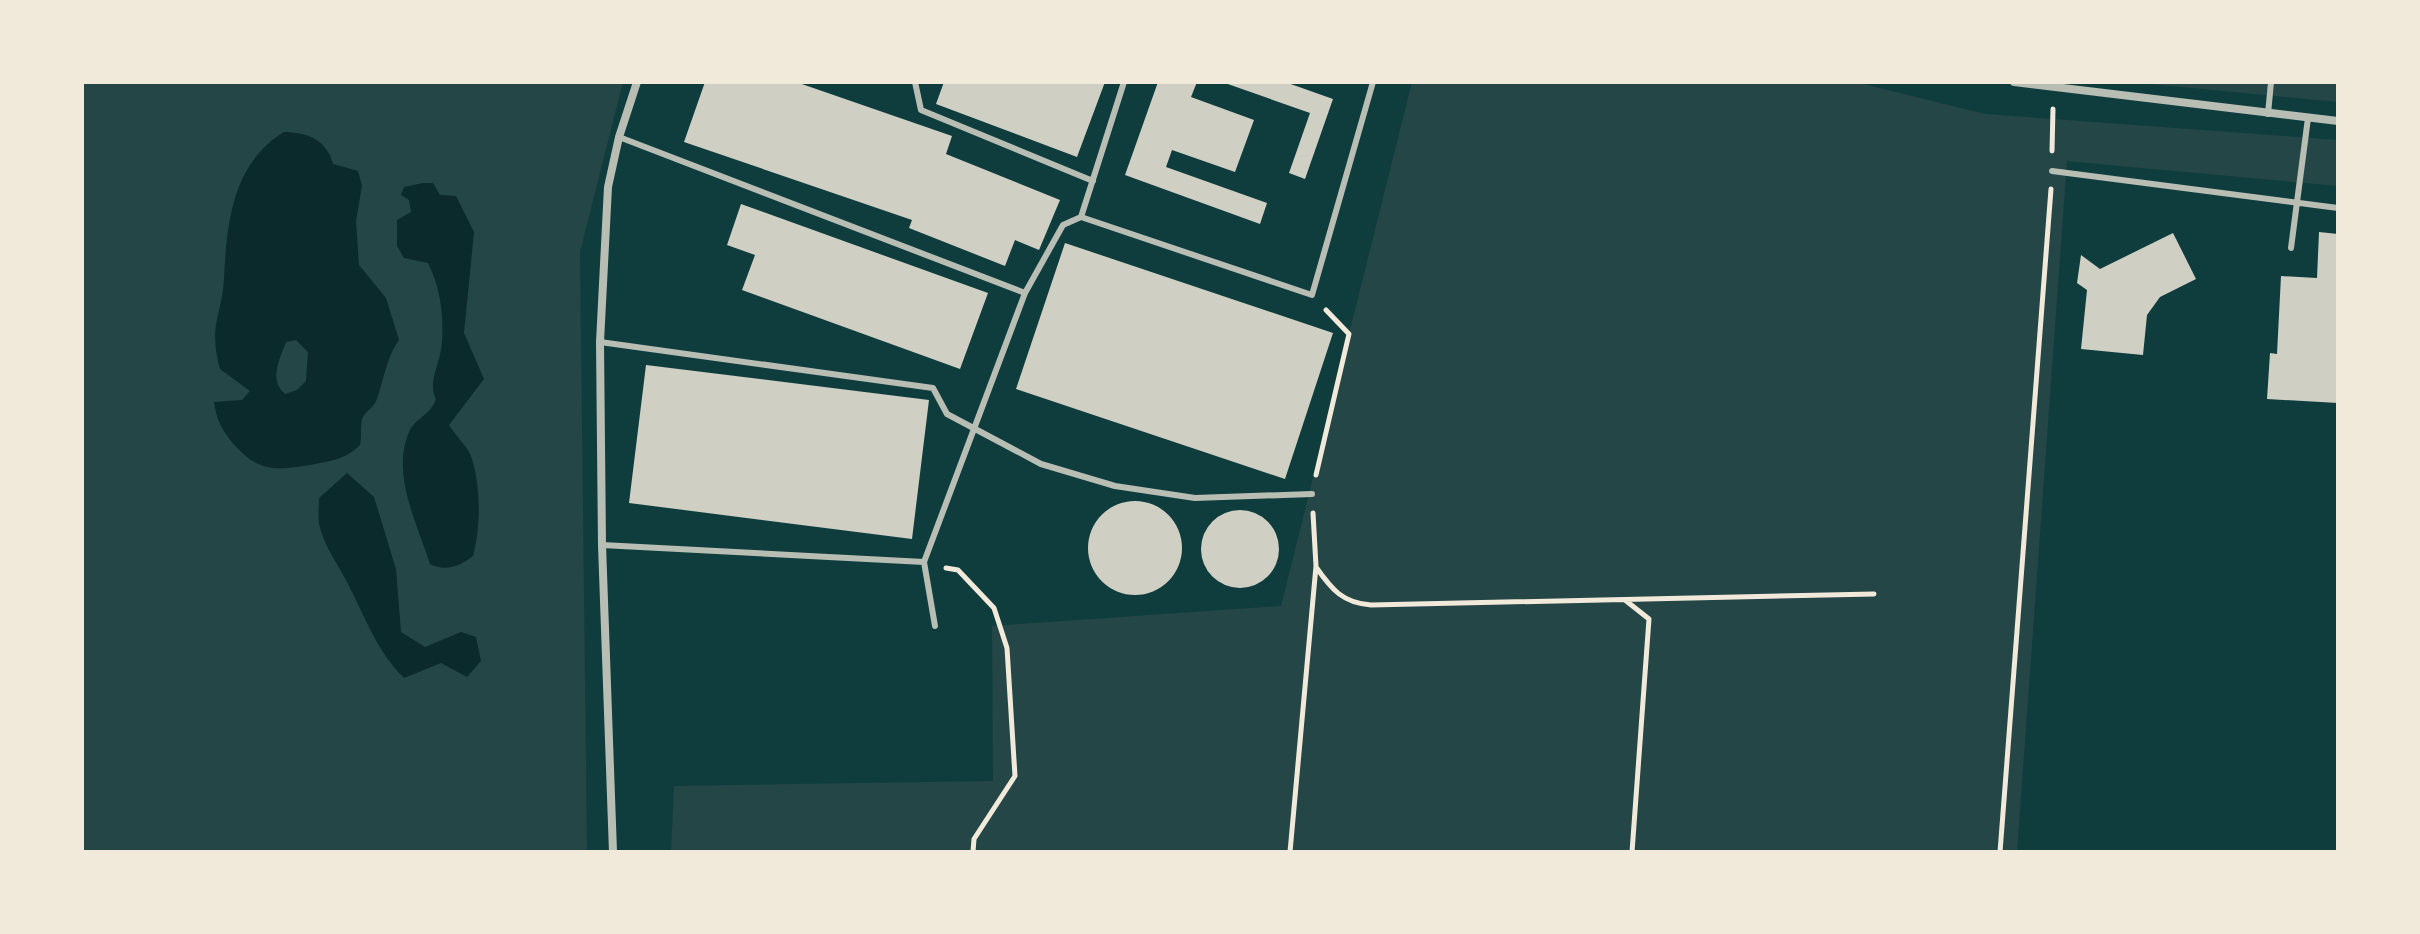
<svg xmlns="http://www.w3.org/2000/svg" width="2420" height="934" viewBox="0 0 2420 934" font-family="'PT Sans',sans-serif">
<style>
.green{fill:#244646}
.water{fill:#0a2a2b;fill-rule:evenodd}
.building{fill:#cfcfc3}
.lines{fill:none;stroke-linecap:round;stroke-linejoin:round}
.path{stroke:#f1e9da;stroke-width:5}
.service{stroke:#b8beb3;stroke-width:6}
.minor{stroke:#b8beb3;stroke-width:8}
</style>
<rect width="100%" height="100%" fill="#0f3d3e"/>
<path class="green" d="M82,82h541l-43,170 7,600h-505z
M1412,82h443l130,32 353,26v46l-271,-25 -50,691h-1346l3,-66 319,-5 -1,-155 289,-20z
M2129,82h209v20z"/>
<path class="water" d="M284,132c23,0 43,8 49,32l25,7 4,15 -6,35 3,44 27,33 13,42c-12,16 -16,42 -22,59 -3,9 -13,13 -15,20 -2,9 0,17 -2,26 -13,13 -27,16 -45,19 -40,7 -57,9 -84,-23 -10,-13 -15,-23 -17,-39l28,-2 8,-9 -30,-22c-12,-46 2,-52 4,-91 3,-56 8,-114 60,-146zM296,340l12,12 -2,29 -9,9 -12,4c-17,-14 -5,-35 1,-52z
M423,183h10l7,12 16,1 18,36 -10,101 20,46 -35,46c6,10 18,21 22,31 10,30 10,70 2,100 -13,10 -27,16 -43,8 -13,-41 -39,-90 -21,-132 6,-14 22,-17 27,-33 -8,-15 2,-32 5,-49 4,-28 0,-62 -13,-87l-24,-5 -7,-12v-26l14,-8 -2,-12 -8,-5 3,-8z
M347,473l27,24 22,72 5,63 24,15 36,-15 15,5 5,24 -14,16 -26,-14 -37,15c-27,-27 -38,-59 -55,-92 -10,-21 -25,-39 -30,-62 -1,-8 0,-17 0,-26z"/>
<path class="building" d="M705,82h91l156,54 -6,18 114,46 -21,50 -24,-10 -10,26 -96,-38 3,-8 -228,-78z
M944,82h161l-28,75 -141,-53z
M1158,82h39l-6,15 63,23 -19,52 -63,-22 -6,17 101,36 -7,21 -135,-49z
M1222,82h63l48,17 -28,80 -16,-6 21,-60z
M741,204l247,89 -28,76 -218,-79 13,-35 -28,-10z
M2319,232l19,2v169l-71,-4 3,-46 7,1 4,-78 36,2z
M2173,233l23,46 -36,18 -13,18 -4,40 -62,-6 6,-59 -10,-7 4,-28 19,14z
M1065,243l268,90 -48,146 -269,-90z
M646,365l283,35 -17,139 -283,-36z
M1088 548a47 47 0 1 1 94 0a47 47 0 1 1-94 0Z
M1201 549a39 39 0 1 1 78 0a39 39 0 1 1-78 0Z"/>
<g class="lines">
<path class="path" d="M2052,151l1,-42
M1316,475l33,-141 -23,-24
M1316,567c16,23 27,36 55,38l503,-11
M946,568l12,2 36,38 13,40 8,128 -41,63 -1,13
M1625,600l24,19 -17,233
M1290,852l26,-286 -3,-53
M2000,852l51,-663"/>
<path class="service" d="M915,82l6,28 172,71
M2268,114l3,-32
M619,137l406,156 38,-68 18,-8 231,78 61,-213
M2052,171l286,37
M1081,217l43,-135
M2291,248l17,-130
M600,342l333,46 14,26 94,50 74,22 80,12 117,-4
M602,545l322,17 101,-269
M924,562l11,64"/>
<path class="minor" d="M2014,82l324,39
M613,852l-11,-307 -2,-203 8,-155 11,-50 18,-55"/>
</g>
<rect width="2420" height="934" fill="none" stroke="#f1e9da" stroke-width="168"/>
</svg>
